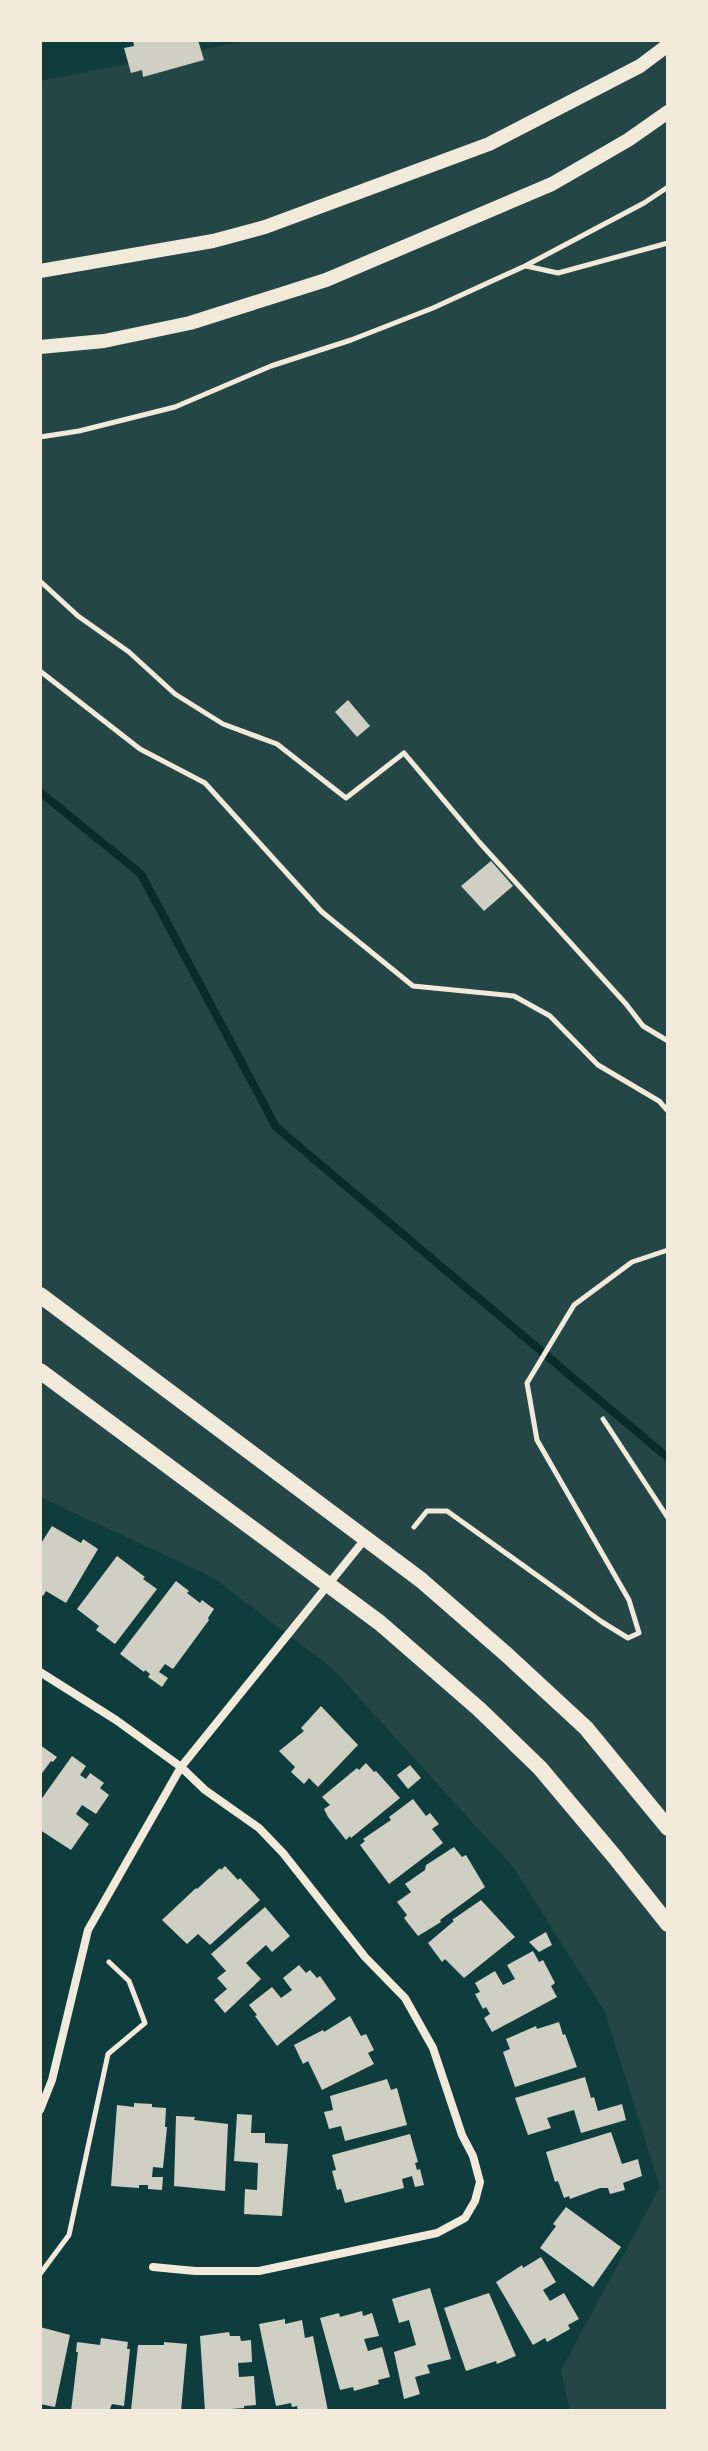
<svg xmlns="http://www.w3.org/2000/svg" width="708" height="2451" viewBox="0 0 708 2451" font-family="Roboto,sans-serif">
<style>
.green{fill:#244646}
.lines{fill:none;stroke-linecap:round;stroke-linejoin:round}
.stream{stroke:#0a2a2b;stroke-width:8}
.building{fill:#cfcfc3}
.path{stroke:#f1e9da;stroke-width:5}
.minor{stroke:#f1e9da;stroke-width:8}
.tertiary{stroke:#f1e9da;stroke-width:14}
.secondary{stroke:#f1e9da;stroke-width:16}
</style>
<rect width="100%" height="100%" fill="#0f3d3e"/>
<path class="green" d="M251,40h417v2371h-98l-9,-41 99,-183 -55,-175 -91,-144 -182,-200 -120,-91 -172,-80v-1416z"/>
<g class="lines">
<path class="stream" d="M40,792l101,82 135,253 392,331"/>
</g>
<path class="building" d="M133,40h65l6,20 -61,17 -1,-7 -11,3 -7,-25 10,-2z
M348,700l22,26 -13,11 -22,-25z
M491,861l22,25 -29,25 -23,-25z
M52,1526l29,17 2,-4 15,10 -32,54 -20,-12 -3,5 -3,-2v-49z
M117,1556l28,21 -2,2 14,10 -42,55 -19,-14 3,-4 -22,-17z
M176,1581l13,10 -2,2 13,10 2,-3 12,9 -6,9 1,2 -36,49 -8,-5 -6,8 9,6 -6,9 -14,-10 2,-3 -5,-4 -1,2 -24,-18z
M321,1706l37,39 -40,42 -9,-9 -5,6 -13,-12 4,-5 -16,-16 25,-20 -3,-3z
M40,1745l17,12 -4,5 -2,-1 -11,15z
M72,1756l14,10 -6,9 6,4 4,-6 14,10 -4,5 9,7 -13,19 -14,-9 -6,9 13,10 -18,26 -31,-20v-29z
M366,1763l8,9 2,-1 24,27 -49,40 -1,-2 -4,4 -18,-23 -4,-8 6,-4 -8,-8 35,-29 2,2z
M410,1765l11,13 -13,11 -11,-14z
M413,1799l13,17 4,-3 9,11 -7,5 11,14 -54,41 -29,-39 5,-4 -2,-2 28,-19 -2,-3z
M454,1847l8,10 4,-2 19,32 -45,33 1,2 -23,14 -14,-18 3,-3 -10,-13 14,-10 -6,-8 20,-14 1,-5z
M225,1866l13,14 2,-2 20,22 -50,45 -12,-11 -11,10 -25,-24 34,-32 1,1 23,-21 1,2z
M481,1900l34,37 -51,41 -19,-19 -3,3 -14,-19 26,-22 -2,-1z
M265,1907l25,29 -18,16 -6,-7 -20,18 15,16 -36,34 -11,-13 13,-11 -10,-11 9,-7 -15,-17z
M546,1932l6,13 -13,7 -10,-10z
M533,1951l6,11 4,-2 12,23 -4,3 6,11 -65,35 -8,-14 6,-4 -4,-7 -3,2 -8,-15 5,-2 -5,-9 20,-12 8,14 12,-6 -8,-14z
M299,1965l7,8 4,-3 7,8 3,-2 16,23 -59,47 -22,-30 2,-1 -8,-10 23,-18 9,11 11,-8 -9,-12z
M350,2016l11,20 5,-2 8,16 -6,3 6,11 -52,26 -14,-29 -5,3 -9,-19 29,-15 1,2z
M559,2022l4,13 2,-1 12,33 -62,20 -12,-35 7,-3 -4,-10 30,-13 1,3z
M585,2077l6,21 3,-1 4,14 24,-7 4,16 -45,13 -7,-23 -27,8 4,10 -23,7 -13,-37z
M387,2079l4,11 6,-2 10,37 -62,16 -4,-15 -12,3 -5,-17 9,-2 -3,-14z
M134,2103l18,1v3l14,1 -1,19h2l-4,41 -10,-1 -1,10h11l-1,13 -14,-1v-4h-9v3l-28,-2 6,-81 17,2z
M237,2114l15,1 -1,18h14v10l23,1 -6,72 -38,-2 1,-25 12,1 1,-27 -24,-2z
M176,2116l19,1 -1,3 34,4 -3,67 -51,-5z
M611,2132l11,32 16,-5 4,17 -19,7 2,7 -15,4 -2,-6h-8l-30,11 -1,-3 -5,2 -6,-17 -3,1 -9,-30z
M410,2134l8,28 -3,1 2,7 3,-1 4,16 -9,2 -3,-11 -10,3 2,9 -59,15 -4,-14 -4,1 -5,-19 4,-1 -4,-15z
M566,2207l55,40 -28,40 -53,-39 16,-22 -3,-2z
M541,2257l15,25 -13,8 7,11 14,-8 15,26 -11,6 2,4 -23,13 -2,-4 -12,7 -37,-63 26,-17 1,3z
M430,2288l21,71 -24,6 3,8 -15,4 5,17 -16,5 -10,-47 22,-7 -7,-25 -10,3 -7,-24z
M489,2293l27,63 -19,8 -1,-3 -30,10 -22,-63z
M362,2311l1,5 9,-3 7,23 -15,3 4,12 14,-4 8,30 -12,3 1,4 -25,7 -1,-4 -13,3 -20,-72 19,-5 1,4z
M285,2319v5l17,-4 3,18 8,-2 15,75h-30l-1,-5 -5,1 -1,-4 -15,3 -17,-82z
M40,2327l30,8 -15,72 -15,-3z
M229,2332l1,4h10l1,5 10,-1 1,22 -14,1 1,14 15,-1 2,29 -12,1v2l-39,3 -5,-75z
M101,2338l27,4 -1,7h3l-6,57 -12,-2 -3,7h-38l7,-59h-2l1,-10 23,3z
M164,2342l23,2 -6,67 -50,-1 7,-65h26z"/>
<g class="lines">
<path class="path" d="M526,266l32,7 110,-30
M40,437l39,-6 96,-24 96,-41 80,-26 82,-32 92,-42 119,-63 24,-16
M40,581l38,35 51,36 46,42 48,30 54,20 69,54 58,-45 76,90 146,161 17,22 25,15
M40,671l100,78 65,34 117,129 91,74 101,10 36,20 48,49 61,36 9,10
M603,1419l65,99
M414,1527l13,-16h20l155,111 26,16 11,-5 -10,-33 -92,-160 -10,-57 47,-78 58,-43 36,-12
M40,2274l29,-39 39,-181 37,-31 -16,-42 -20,-19"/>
<path class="minor" d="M40,1672l76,48 65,47 24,23 54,38 24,25 82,104 40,41 28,50 29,87 11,21 7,26 -5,19 -10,17 -28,15 -178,38h-64l-42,-4
M40,2110l12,-30 36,-150 93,-163 184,-228"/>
<path class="tertiary" d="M40,271l173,-30 52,-14 224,-83 151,-78 28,-21
M40,347l64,-6 86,-18 136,-43 226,-96 76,-44 40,-28"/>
<path class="secondary" d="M40,1295l381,285 85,74 80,74 82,100
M40,1371l340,252 99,86 61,59 74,88 54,68"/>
</g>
<rect width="708" height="2451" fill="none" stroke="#f1e9da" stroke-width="84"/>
</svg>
